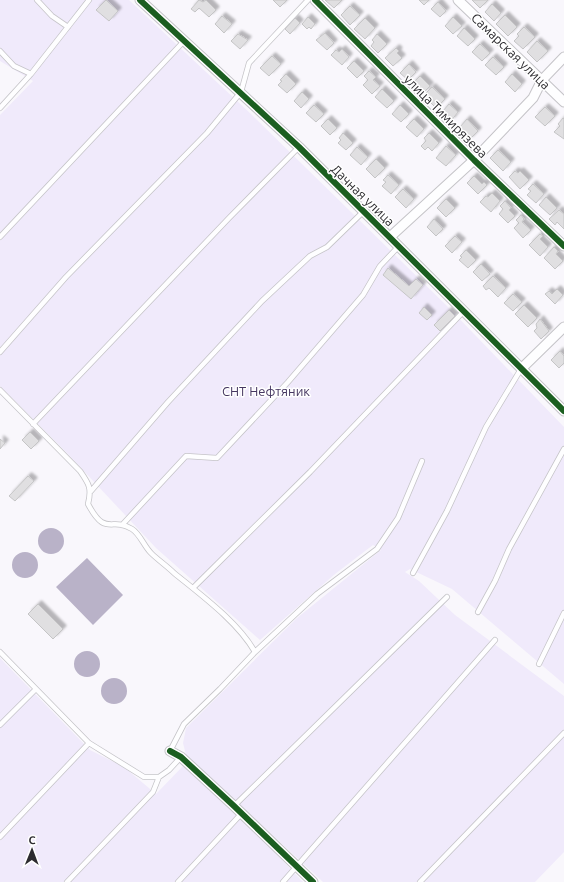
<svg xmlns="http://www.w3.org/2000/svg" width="564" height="882" viewBox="0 0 564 882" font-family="Ubuntu,sans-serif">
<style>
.green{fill:#f0eafb}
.water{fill:#b9b2c8}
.building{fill:#e0dfe1;stroke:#c5c5c6;filter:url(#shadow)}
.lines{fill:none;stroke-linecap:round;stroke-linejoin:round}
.service-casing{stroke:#c5c4c8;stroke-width:6}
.minor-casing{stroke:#c5c4c8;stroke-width:11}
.service{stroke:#fefeff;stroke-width:4.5}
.minor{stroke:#fefeff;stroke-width:9}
.cycleway-casing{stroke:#fff;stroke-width:8}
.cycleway{stroke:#1b5e20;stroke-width:6}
.labels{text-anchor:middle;stroke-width:3;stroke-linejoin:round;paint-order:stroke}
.street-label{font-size:13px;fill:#2c2b2f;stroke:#fff}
.park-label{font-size:13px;fill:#453660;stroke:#fff}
</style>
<defs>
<filter id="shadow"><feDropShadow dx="3.5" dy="-3.5" stdDeviation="1" flood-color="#0004"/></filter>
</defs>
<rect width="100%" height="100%" fill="#f9f7fc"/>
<path class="green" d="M0,0h129l122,114 197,193 116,120v257l-112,-95 -42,-20 -5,3 14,9 36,34 109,81v156l-29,30h-212l-137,-127 -3,-12 3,-15 111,-110 84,-68 -8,-5 -38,29 -75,66 -104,-92 -90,-96 -66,-66v-271l33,-34 -33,-20z
M0,658l90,92 34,17 32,27 27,-28 79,73 41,43h-303z"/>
<path class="water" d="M38 541a13 13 0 1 1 26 0a13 13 0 1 1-26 0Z
M12 565a13 13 0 1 1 26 0a13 13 0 1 1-26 0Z
M87,558l36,37 -30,30 -37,-38z
M74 664a13 13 0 1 1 26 0a13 13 0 1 1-26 0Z
M101 691a13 13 0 1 1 26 0a13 13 0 1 1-26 0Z"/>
<path class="building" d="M106,0l12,11 -9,10 -13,-11z
M199,0l4,2 3,-2 10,10 -7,7 -10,-9 -4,4 -4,-3z
M273,0h14l-7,7z
M325,0h17l-8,8z
M419,0h10l-5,5z
M472,0h16l-8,8z
M438,2l8,9 -6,6 -9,-8z
M492,4l9,9 -7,8 -9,-9z
M350,6l10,9 -10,10 -9,-10z
M505,15l12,12 -9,9 -12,-12z
M222,16l10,8 -8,9 -9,-9z
M308,17l7,7 -4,5 -2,-2 -2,2 -5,-5z
M453,17l9,9 -9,8 -8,-8z
M295,18l5,5 -10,11 -5,-5z
M365,18l10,10 -10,11 -11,-10z
M524,27l11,10 -12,12 -9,-8 5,-5 -2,-2z
M464,28l11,11 -7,7 -11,-10z
M325,33l9,10 -7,7 -11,-10z
M238,34l10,6 -8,9 -9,-8z
M377,34l10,10 -9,9 -7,-7 3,-4 -2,-2z
M537,41l11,10 -11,11 -10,-10z
M480,44l10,9 -8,8 -10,-9z
M396,48l3,3 -2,2 5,5 -9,8 -8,-8z
M342,49l7,8 -7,8 -11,-10 5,-5 3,2z
M272,56l9,8 -12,12 -9,-8z
M493,57l11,10 -8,8 -11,-10z
M354,61l10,10 -7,7 -10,-10z
M409,64l7,8 -8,8 -8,-7z
M369,71l7,6 -3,3 7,6 -8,8 -9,-9 5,-5 -4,-4z
M286,74l10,10 -9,9 -9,-8 4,-4 -2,-1z
M512,74l10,10 -7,8 -10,-10z
M420,76l10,10 -8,8 -10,-10z
M432,87l13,12 -9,9 -10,-10 3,-2 -3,-3z
M382,89l12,12 -7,7 -12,-11z
M302,92l7,7 -8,9 -7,-7z
M449,104l9,8 -7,9 -9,-9z
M314,105l10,9 -8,8 -10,-9z
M400,105l9,9 -8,8 -9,-8z
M545,107l10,9 -10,10 -10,-9z
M563,118l1,1v20l-10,-7 6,-6 -2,-2z
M328,119l9,9 -7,7 -9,-9z
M414,119l10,10 -7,8 -11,-10z
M467,119l11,12 -9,9 -10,-12z
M343,133l10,10 -7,7 -8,-7 3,-3 -2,-2z
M429,133l10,10 -7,8 -4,-4 -3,3 -4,-4 5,-5 -2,-3z
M446,146l10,9 -10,11 -10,-8z
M357,147l11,10 -7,8 -11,-10z
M498,150l13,12 -8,9 -13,-13z
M376,159l9,9 -10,10 -9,-9z
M515,171l3,2 2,-2 9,9 -9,9 -11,-12z
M388,175l11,10 -8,9 -9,-8 4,-4 -3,-2z
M474,176l8,8 2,-2 3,3 -9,9 -11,-11z
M533,184l11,10 -8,9 -9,-8 4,-4 -3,-2z
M403,189l11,10 -8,9 -11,-11z
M492,193l8,8 -9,11 -11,-10 6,-6 2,1z
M546,197l11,11 -7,7 -11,-10z
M446,199l9,9 -9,9 -9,-9z
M505,201l6,7 -2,2 6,6 -7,7 -9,-9 4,-5 -3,-3z
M559,210l5,4v15l-7,-7 -2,3 -6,-6z
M521,215l3,4 -2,3 9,8 -8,8 -9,-10 5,-5 -3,-3z
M434,219l9,10 -7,7 -9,-9z
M540,234l3,2 -3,3 8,8 -8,9 -11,-11z
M455,236l7,6 -10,11 -7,-7z
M554,247l4,4 -2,3 7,7 -8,8 -11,-11z
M466,250l10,10 -8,8 -9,-8 3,-3 -2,-1z
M481,264l9,10 -8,7 -9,-9z
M388,268l21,18 7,-7 7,6 -12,14 -28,-24z
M493,276l13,12 -8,9 -9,-9 -3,2 -3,-4z
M557,289l6,6 -8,9 -10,-10 4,-3 3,3z
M513,294l9,8 -9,9 -9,-8z
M524,305l13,13 -9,9 -13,-13z
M424,307l8,8 -5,5 -8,-7z
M449,310l6,6 -15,15 -6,-6z
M540,319l9,12 -8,8 -7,-8 3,-3 -1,-4z
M560,351l4,5v7l-5,5 -8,-8z
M30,432l9,9 -8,8 -9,-9z
M0,439l5,4 -5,6z
M28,476l6,5 -19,20 -6,-5z
M38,604l25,25 -10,10 -25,-25z"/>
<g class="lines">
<g class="service-casing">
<path id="service" d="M37,0l15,16 16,11
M0,51l14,15 17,8
M0,108l31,-34 58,-74
M0,237l185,-197
M0,352l66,-75 141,-144 34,-41 8,-29 59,-63
M0,390l80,81c9,13 12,17 8,33 18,34 23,12 44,25 8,5 12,17 19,24 7,7 16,13 23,20 27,22 64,49 81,79
M33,424l196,-206 70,-71
M91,491l77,-89 94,-101 48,-45 17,-9 37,-36
M122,525l64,-69 31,2 71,-76 75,-87 17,-29 19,-20
M413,573l34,-62 39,-84 35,-58
M193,588l117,-116 154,-161
M478,612l17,-31 14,-32 55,-100
M0,652l89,91 55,34h15l10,-7 12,-13
M539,664l25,-51
M0,725l36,-36
M170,751l14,-27 36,-35 35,-37 62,-58 60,-45 21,-31 24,-57
M234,806l213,-209
M0,837l89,-94
M67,882l86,-90 6,-15
M178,882l64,-69
M283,882l212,-242
M420,882l144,-149"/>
</g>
<g class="minor-casing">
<path id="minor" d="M140,0l159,147 265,264
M315,0l159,160 90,86
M458,0l106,102
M390,237l84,-77 59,-62 9,-18 22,-23
M521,369l43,-42
M170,751l11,6 53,49 79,76"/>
</g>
<use href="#service" class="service"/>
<use href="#minor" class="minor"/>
<g class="cycleway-casing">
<path id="cycleway" d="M140,0l159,147 265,264
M315,0l159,160 90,86
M170,751l11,6 53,49 79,76"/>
</g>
<use href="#cycleway" class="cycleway"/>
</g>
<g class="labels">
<g class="street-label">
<text transform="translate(511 51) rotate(44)" y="5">Самарская улица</text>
<text transform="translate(446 116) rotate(45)" y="5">улица Тимирязева</text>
<text transform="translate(363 195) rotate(44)" y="5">Дачная улица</text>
</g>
<g class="park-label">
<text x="266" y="396">СНТ Нефтяник</text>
</g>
</g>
<g transform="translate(32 850) rotate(1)" stroke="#ffffff" stroke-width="3" paint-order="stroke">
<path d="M0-3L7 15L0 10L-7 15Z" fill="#2c2b2f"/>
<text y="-6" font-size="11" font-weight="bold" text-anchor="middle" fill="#2c2b2f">С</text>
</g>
</svg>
